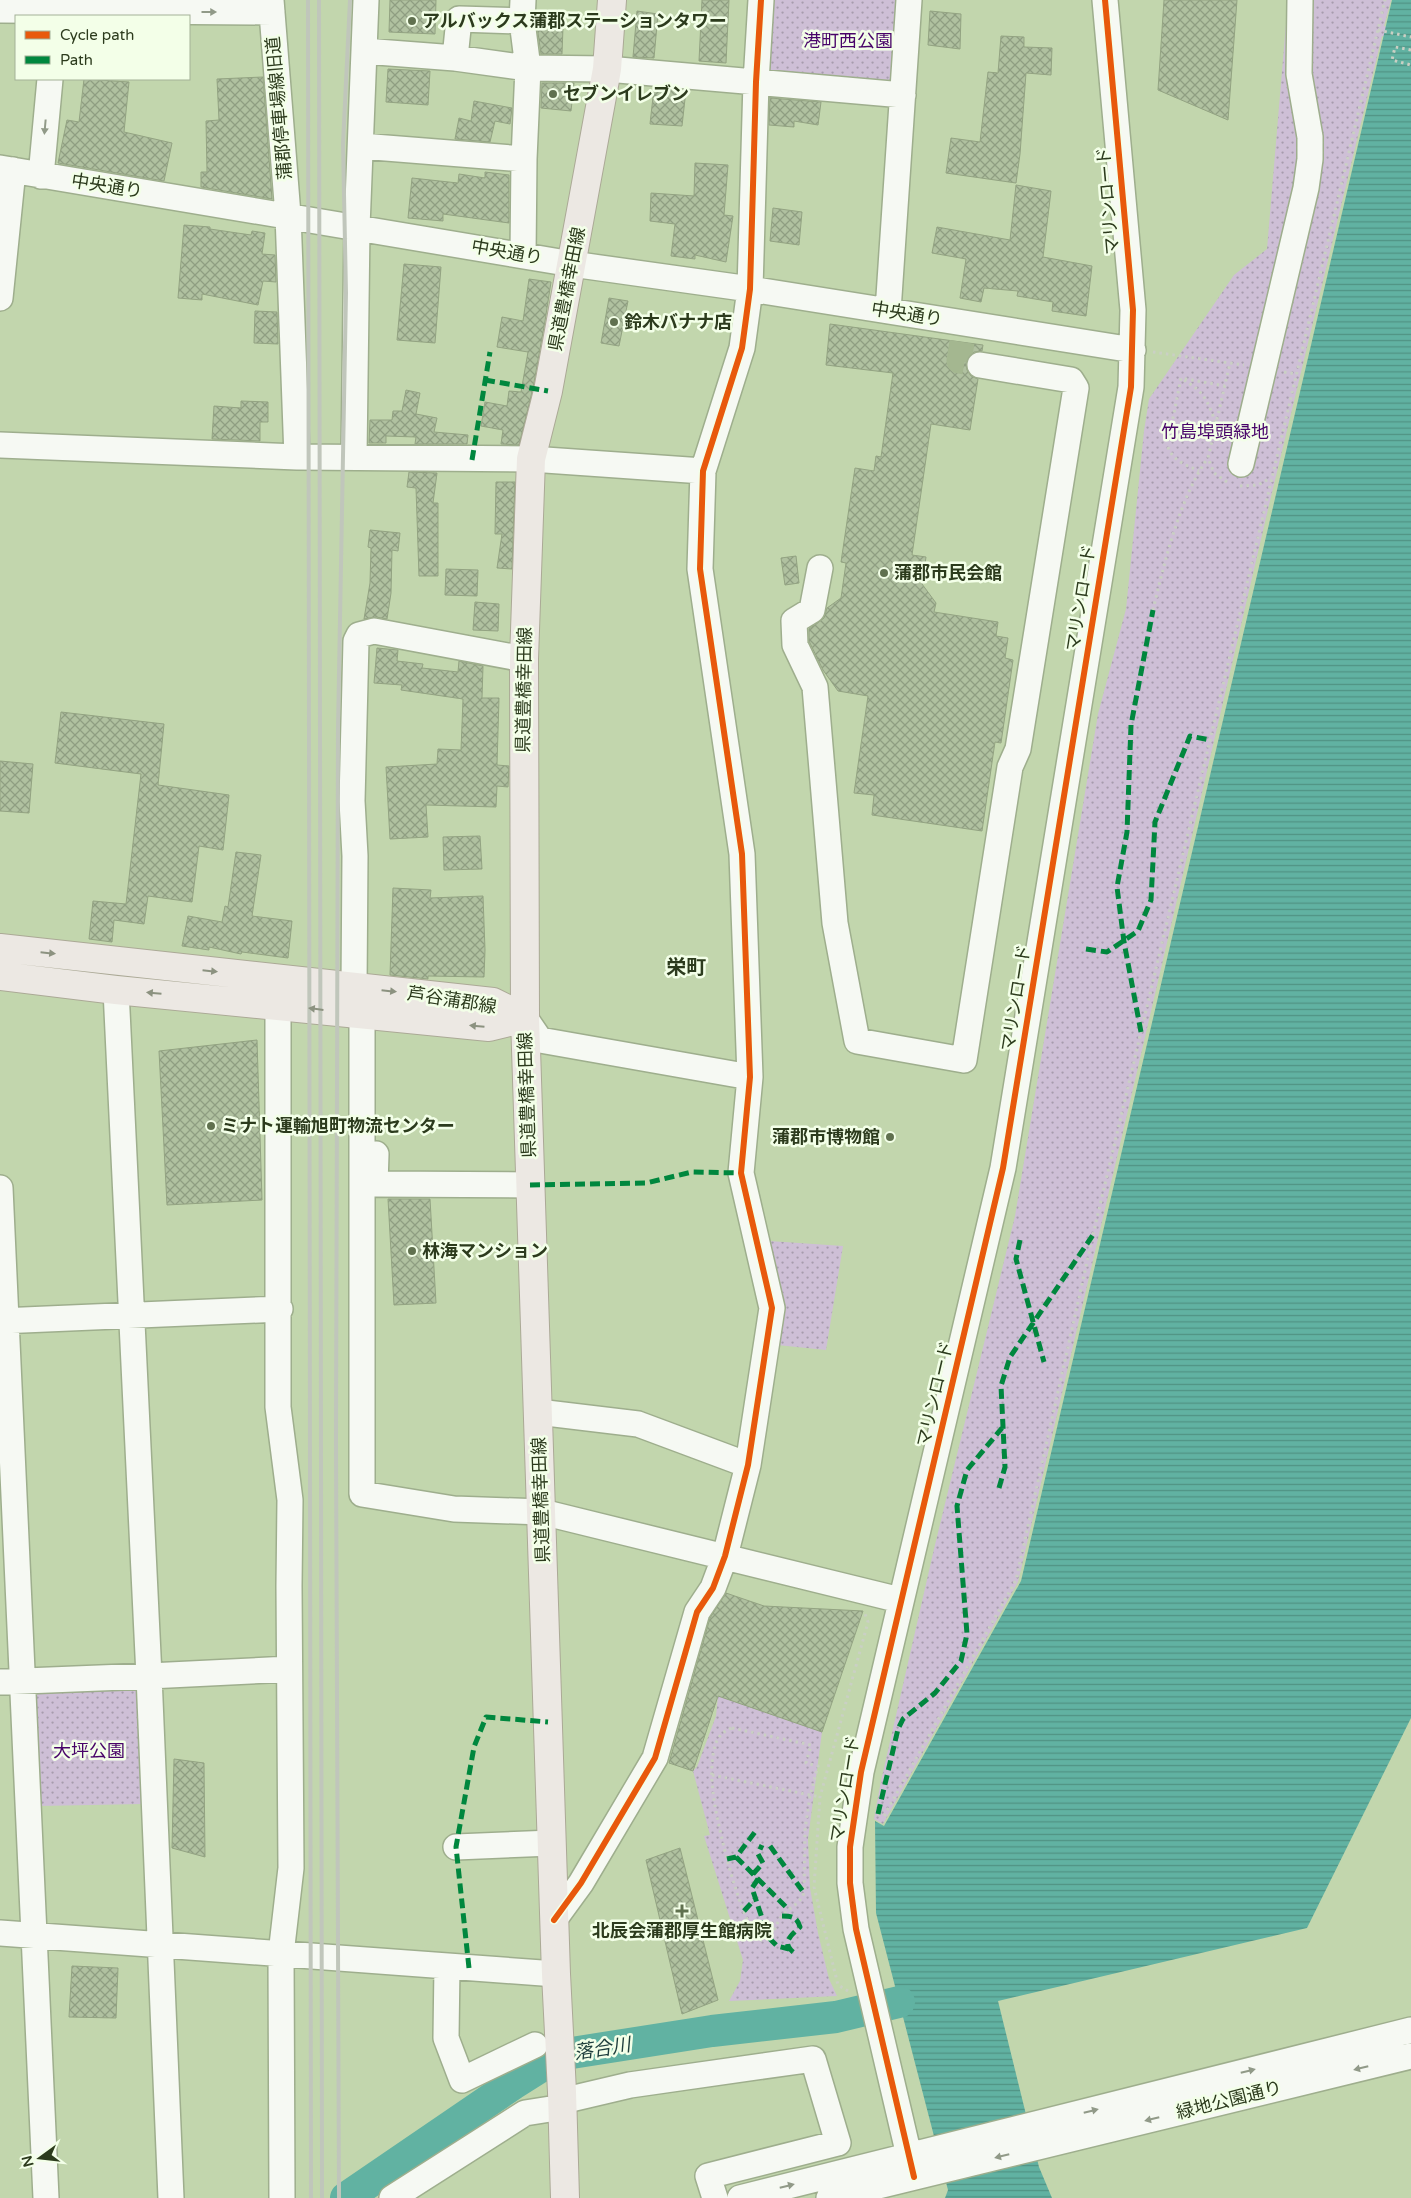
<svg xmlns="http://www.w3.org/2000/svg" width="1411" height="2198" viewBox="0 0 1411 2198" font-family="'Varela Round','Noto Sans JP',sans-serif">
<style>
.grass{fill:url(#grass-dots)}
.water{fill:url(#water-rules)}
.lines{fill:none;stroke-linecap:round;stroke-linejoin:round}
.river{stroke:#61b2a2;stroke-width:32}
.building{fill:url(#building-cross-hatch);stroke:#93a382}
.minor-tunnel{stroke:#a4b790;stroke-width:25;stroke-dasharray:25 12;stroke-linecap:butt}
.minor-casing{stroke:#9eae8d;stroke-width:28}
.major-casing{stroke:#aba996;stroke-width:30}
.path{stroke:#cad0c4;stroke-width:3;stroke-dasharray:2.5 4;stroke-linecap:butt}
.minor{stroke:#f6f9f3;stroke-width:25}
.major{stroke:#ece8e3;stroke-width:28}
.rail{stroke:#c0c6bb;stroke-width:4}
.quiet{stroke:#00873e;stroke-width:5;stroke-dasharray:10 5;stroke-linecap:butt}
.cycleway-casing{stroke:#f3ffe8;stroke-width:9}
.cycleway{stroke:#e8590c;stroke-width:6}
.oneway{fill:#919a88}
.oneway2{fill:#8c9280}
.poi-dot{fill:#60714f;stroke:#f3ffe8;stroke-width:2}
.labels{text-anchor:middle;stroke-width:5;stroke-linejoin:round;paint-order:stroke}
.poi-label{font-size:18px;font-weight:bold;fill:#2c3b1d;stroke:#f3ffe8;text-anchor:start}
.park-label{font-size:18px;fill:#480469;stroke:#f3ffe8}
.street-label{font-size:18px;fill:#2c3b1d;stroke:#f3ffe8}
.water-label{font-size:19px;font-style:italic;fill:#1d3d3b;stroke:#f3ffe8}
.quarter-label{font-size:20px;font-weight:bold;fill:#2c3b1d;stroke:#f3ffe8}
</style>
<defs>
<pattern id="grass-dots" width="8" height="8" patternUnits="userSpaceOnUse" patternTransform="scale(1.25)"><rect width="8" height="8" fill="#cebfd6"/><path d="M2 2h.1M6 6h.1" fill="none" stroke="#a79cad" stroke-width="1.8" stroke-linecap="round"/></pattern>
<pattern id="water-rules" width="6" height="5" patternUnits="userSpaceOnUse" patternTransform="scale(1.25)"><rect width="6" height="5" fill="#61b2a2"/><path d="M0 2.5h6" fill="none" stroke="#509283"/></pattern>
<pattern id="building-cross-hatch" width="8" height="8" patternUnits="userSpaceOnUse" patternTransform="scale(1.25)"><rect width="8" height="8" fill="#b0c1a0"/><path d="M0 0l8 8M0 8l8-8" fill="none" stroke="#8f9e82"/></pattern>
</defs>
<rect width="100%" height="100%" fill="#c2d6ad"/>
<path class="grass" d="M769,0h131l-6,85 -127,-10z
M1288,0h103l-7,26 27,6v10l-29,-6 -113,469 -251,1077 -135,242 -9,-5 7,-38 53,-232 81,-333 83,-502 28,-105 18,-178 5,-32 85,-124 33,-26z
M756,1240l87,6 -17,104 -59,-6z
M139,1679l5,125 -106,2 -3,-109 6,-7z
M718,1696l104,36 -14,107 2,49 8,45 11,46 8,17 -108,5 11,-20 3,-21 -39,-124 6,-1 -17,-64 4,-4 19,-51z"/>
<path class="water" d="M1392,0h19v1718l-104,210 -309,73 41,166 13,31h-107l3,-8 -72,-277 -1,-92 9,5 137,-245z"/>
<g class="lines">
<path class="river" d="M346,2198l167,-114 46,-29 153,-24 124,-14 63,-15"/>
</g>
<path class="building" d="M390,0h46l-1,34 -46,-2z
M702,0h27l-3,63 -27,-2z
M1164,0h73l-9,120 -70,-30z
M637,11l21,3 -4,44 -21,-1z
M930,11l31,3 -1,35 -32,-4z
M537,26l26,1 -1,27h-21z
M1001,36l23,1v10l28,1 -1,27 -25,-2 -6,81 -4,29 -70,-10 5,-35 29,4 8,-70 10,1z
M388,69l42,2 -2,34 -42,-3z
M263,77l9,122 -71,-12v-15h6l-1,-51 13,-1 -2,-41z
M84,79l45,3 -5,50 48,11 -8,38 -106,-18 9,-43 12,2z
M542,83h32l-3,28 -30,-3z
M654,88l32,2 -4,36 -32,-2z
M770,98l51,4 -3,23 -24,-4v6l-25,-2z
M474,101l38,7 -2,16 -15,-3 -5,21 -35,-3 4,-21 12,3z
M695,163l33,2 -4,50 9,1 -7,46 -31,-7v4l-24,-3 4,-32 -25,-3 1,-28 43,3z
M485,172l24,3v48l-66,-9v7l-35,-3 4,-40 46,5 1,-9 26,4z
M1016,185l35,6 -8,66 49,9 -6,50 -34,-5 1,-9 -36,-6 1,-5 -34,-3 -3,14 -21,-4 6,-39 -34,-6 5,-26 73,13z
M773,208l29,4 -3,33 -29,-4z
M184,225l26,2v2l41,6 1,-4 13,2 -3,21 13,1 1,27 -13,-1 -5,24 -56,-11v6l-24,-2z
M404,264l37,3 -6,76 -38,-3z
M529,279l22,3 -6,39 -12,67 -14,57 -18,-1 2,-14 -22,-4 4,-24 22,4 2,-15 12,1 7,-40 -31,-5 5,-30 21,4z
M609,298l19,3 -9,45 -18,-3z
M255,311l22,1 1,32 -24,-1z
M830,324l153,21 -1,6 -8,1 -5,4 -3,7 1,7 4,6 7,3 -8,51 -39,-6 -19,131 14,2 -4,27 14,19 -2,9 64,10 -2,14 12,2 -3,20 8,2 -12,83 -6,-1 -13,89 -110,-16 2,-20 -20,-2 14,-97 -30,-5 -15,-21 -14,-29v-12l15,-11 3,-10 14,-10 5,-35 -5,-1 14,-94 19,3 2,-15 5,1 12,-84 -67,-8z
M406,390l14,3 -4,21 21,4 -3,14 34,3 -1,9h-52l1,-7 -30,-1v7h-17l1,-23h22l1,-9h9z
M241,401l27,1v20h-8v19l-48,-2 2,-33 27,2z
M409,472l28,1 -4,30h5v73h-19l-3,-88 -9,-1z
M496,482h19l-3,87 -15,-1 5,-34h-7z
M370,530l30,3 -2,18 -6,-1 -1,43 -4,26 -11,-2 -12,2 6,-36 1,-35 -3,-1z
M796,556l3,27 -14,2 -4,-27z
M446,569l32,1 -1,26 -32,-1z
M475,602l24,2 -1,27 -25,-1z
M377,648l21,2 -1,11 26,3 -1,4 36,4 1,-11 24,5 -1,32h17l-2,67 12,1 -1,21 -11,-1 -1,21 -70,-2 2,32 -38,2 -4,-72 51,-3 1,-15 23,1 2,-51 -62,-9 1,-5 -28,-2z
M61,712l103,12 -6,61 71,10 -6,55 -24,-4 -7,56 -44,-6 -4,28 -30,-4 -2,22 -23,-3 4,-38 33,3 15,-130 -86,-11z
M0,761l33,3 -4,49 -29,-2z
M480,836l2,33 -38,1 -1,-33z
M236,852l25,3 -9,61 40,5 -4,37 -46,-6 -1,2 -32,-7v3l-27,-4 6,-30 34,6 3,-16 3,1z
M393,888l38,2 -1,8 53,-2 2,54 -1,27 -56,-1v3l-38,-4z
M257,1040l5,160 -95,5 -8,-154z
M388,1199h42l6,104 -42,2z
M726,1593l38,13 99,5 -41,121 -104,-36 -25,75 -24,-8 41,-145z
M174,1759l30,4 1,94 -33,-9z
M680,1848l38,152 -36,14 -36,-154z
M72,1966l46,2 -2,50 -47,-1z"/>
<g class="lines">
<path class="minor-tunnel" d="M962,342l-3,19 21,4"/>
<g class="minor-casing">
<path id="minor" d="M271,0l17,215 9,242
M0,10l272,2
M364,51l91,7 73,10 79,1 296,26
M455,58l4,-39 63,2
M361,146l163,13 4,-91 -6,-47 1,-21
M0,168l572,96 178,25 383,61
M41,176l9,-97
M523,255l1,-96
M0,298l13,-128
M888,311l21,-311
M0,445l297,12 234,2 172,12
M354,456l3,-229 9,-227
M1241,464l65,-276 4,-29v-22l-11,-63 1,-74
M820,568l-8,42 -18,11 1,24 20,42 20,236 22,118 107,19 46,-293 8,-18 58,-361 -5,-8 -91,-15
M354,987l1,-131 -3,-55 4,-160 3,-6 15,-4 150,28
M116,990l33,686 22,522
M278,1004v403l12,93 -1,86 2,282 -10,86 1,244
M362,1015v479l92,15 88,3 358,88
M525,1018l15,22 210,37
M376,1154l-1,30 155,1
M0,1188l46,1010
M0,1321l280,-12
M538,1412l100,12 110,41
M0,1682l149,-6 140,-7
M456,1847l96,-4
M554,1920l27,-37 74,-125 42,-146 16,-24 12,-32 23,-91 24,-157 -31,-135 9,-96 -8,-223 -42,-285 3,-98 39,-123 8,-59 6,-207 5,-82
M0,1933l556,41
M447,1966l-1,72 16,42 73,-35
M562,2101l68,-16 183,-26 25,84 -130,33 7,22
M914,2177l-58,-248 -6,-46v-36l11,-75 142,-604 128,-781 2,-77 -28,-310
M392,2198l133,-85 38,-6
M740,2198l671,-168
M829,2198l582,-142"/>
</g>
<g class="major-casing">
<path id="major" d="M0,948l493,54 32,16
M0,976l116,14 373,37 36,-9
M565,2198l-3,-106 -6,-118 -31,-956 -1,-359 7,-200 17,-68 59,-322 5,-69"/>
</g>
<path class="path" d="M1378,30l33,7
M1411,50l-16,-3 -3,13 19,5
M1153,352l91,13
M1284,372l12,2
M1184,380c20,12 24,21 32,44
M1169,438l12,-60 44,8
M1168,447c5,14 18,18 31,24
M1227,482l-13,-9 -6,-15 22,-95
M1240,486l18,-1 13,-7
M1153,610c11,-46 27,-114 55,-152
M732,1728l79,17 -5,18 12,3 -8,30 -5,34 -1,63c-4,11 -14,14 -22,23 -7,9 -8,20 -19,25 -21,-7 -48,-125 -50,-149 -2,-15 -2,-35 3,-49 3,-8 8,-12 16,-15z
M712,1775l108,22
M878,1814l6,2 132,-236 77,-345 292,-1235
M848,1991l-10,-6 -24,-98 6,-90 48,-175 -3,-8"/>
<use href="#minor" class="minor"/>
<use href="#major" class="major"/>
<path class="rail" d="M308,0l3,2198
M319,0l3,2198
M339,2198l-3,-757 2,-713 8,-435 -3,-149 7,-144"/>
<path class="quiet" d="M485,380l63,11
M472,460l18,-108
M1086,949l21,3 31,-21 13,-31 4,-78 35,-86 20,4
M1141,1032l-17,-90 -7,-55 10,-55 4,-107 22,-115
M530,1185l116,-2 46,-11 49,1
M1020,1240l-4,19 28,103
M999,1488l6,-21 -4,-81 9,-29 83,-122
M878,1814l20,-85 5,-10 32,-26 26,-32 6,-27 -10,-128 10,-36 35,-42
M770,1846l34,47
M736,1857l53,53
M727,1859l9,-2 19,-25
M753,1874l10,-11 -5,-9 4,-9
M758,1879l-6,9 12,36 10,4
M744,1911l11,-12
M782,1916c10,0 15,1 18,11 -12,11 -19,17 -3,28
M769,1938l8,8 12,3
M469,1968l-13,-121 18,-100 12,-30 62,5"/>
<g class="cycleway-casing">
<path id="cycleway" d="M554,1920l27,-37 74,-125 42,-146 16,-24 12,-32 23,-91 24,-157 -31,-135 9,-96 -8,-223 -42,-285 3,-98 39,-123 8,-59 6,-207 5,-82
M914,2177l-58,-248 -6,-46v-36l11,-75 142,-604 128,-781 2,-77 -28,-310"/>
</g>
<use href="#cycleway" class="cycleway"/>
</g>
<defs><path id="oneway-solid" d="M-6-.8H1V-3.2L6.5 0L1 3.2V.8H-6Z" transform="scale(1.25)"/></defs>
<g class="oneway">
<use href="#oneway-solid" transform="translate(209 12)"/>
<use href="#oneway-solid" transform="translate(45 127) rotate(95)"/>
<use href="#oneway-solid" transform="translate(1361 2068) rotate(166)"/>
<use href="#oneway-solid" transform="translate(1248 2071) rotate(-14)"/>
<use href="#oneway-solid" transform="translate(1091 2111) rotate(-14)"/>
<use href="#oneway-solid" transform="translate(1152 2119) rotate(166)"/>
<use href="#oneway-solid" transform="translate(1002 2156) rotate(166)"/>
<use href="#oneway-solid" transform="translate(787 2186) rotate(-14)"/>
</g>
<g class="oneway2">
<use href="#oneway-solid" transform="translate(48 953) rotate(6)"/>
<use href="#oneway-solid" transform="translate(210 971) rotate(6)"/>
<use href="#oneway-solid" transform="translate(389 991) rotate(6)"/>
<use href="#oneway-solid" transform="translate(154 993) rotate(-175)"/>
<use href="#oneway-solid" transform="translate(316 1009) rotate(-173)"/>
<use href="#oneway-solid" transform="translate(477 1026) rotate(-175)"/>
</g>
<g class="poi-dot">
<circle cx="412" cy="21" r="5"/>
<circle cx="553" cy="94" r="5"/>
<circle cx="614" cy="322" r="5"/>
<circle cx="884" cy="573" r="5"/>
<circle cx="211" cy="1126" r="5"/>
<circle cx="890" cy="1137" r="5"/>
<circle cx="412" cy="1251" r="5"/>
<path d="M679.5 1903.5h5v5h5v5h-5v5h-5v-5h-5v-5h5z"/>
</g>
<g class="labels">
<g class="poi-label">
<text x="422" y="27">アルバックス蒲郡ステーションタワー</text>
<text x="563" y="100">セブンイレブン</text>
<text x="624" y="328">鈴木バナナ店</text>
<text x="894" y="579">蒲郡市民会館</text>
<text x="221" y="1132">ミナト運輸旭町物流センター</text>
<text x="880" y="1143" text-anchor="end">蒲郡市博物館</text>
<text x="422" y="1257">林海マンション</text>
<text x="682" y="1937" text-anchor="middle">北辰会蒲郡厚生館病院</text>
</g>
<g class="park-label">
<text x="848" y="47">港町西公園</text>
<text x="1215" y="438">竹島埠頭緑地</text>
<text x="89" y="1757">大坪公園</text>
</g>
<g class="street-label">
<text transform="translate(279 108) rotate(-95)" y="6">蒲郡停車場線旧道</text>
<text transform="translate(107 186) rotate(9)" y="6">中央通り</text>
<text transform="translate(1108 201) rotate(-95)" y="6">マリンロード</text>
<text transform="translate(507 252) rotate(10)" y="6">中央通り</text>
<text transform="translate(567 289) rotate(-79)" y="6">県道豊橋幸田線</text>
<text transform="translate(907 314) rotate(9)" y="6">中央通り</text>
<text transform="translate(1081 598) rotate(-81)" y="6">マリンロード</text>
<text transform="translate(524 690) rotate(-89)" y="6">県道豊橋幸田線</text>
<text transform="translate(1016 998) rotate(-81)" y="6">マリンロード</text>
<text transform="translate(452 1000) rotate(9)" y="6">芦谷蒲郡線</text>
<text transform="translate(527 1095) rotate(-92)" y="6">県道豊橋幸田線</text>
<text transform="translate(935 1394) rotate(-77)" y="6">マリンロード</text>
<text transform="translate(541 1500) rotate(-92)" y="6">県道豊橋幸田線</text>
<text transform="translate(845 1789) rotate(-81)" y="6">マリンロード</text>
<text transform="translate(1229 2100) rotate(-14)" y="6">緑地公園通り</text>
</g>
<g class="water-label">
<text transform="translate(602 2048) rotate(-9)" y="7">落合川</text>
</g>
<g class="quarter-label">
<text x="686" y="974">栄町</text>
</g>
</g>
<rect x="15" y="15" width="175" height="65" fill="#f3ffe8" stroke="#a3b197"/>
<rect x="25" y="31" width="25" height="8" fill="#e8590c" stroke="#a3b197"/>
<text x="60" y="40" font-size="15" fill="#2c3b1d">Cycle path</text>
<rect x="25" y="56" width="25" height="8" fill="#00873e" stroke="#a3b197"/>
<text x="60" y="65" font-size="15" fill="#2c3b1d">Path</text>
<g transform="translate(40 2158) rotate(255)" stroke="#f3ffe8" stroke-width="4" paint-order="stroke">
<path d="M0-4L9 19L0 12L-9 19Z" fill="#2c3b1d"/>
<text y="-8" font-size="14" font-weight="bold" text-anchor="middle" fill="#2c3b1d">N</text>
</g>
</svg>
